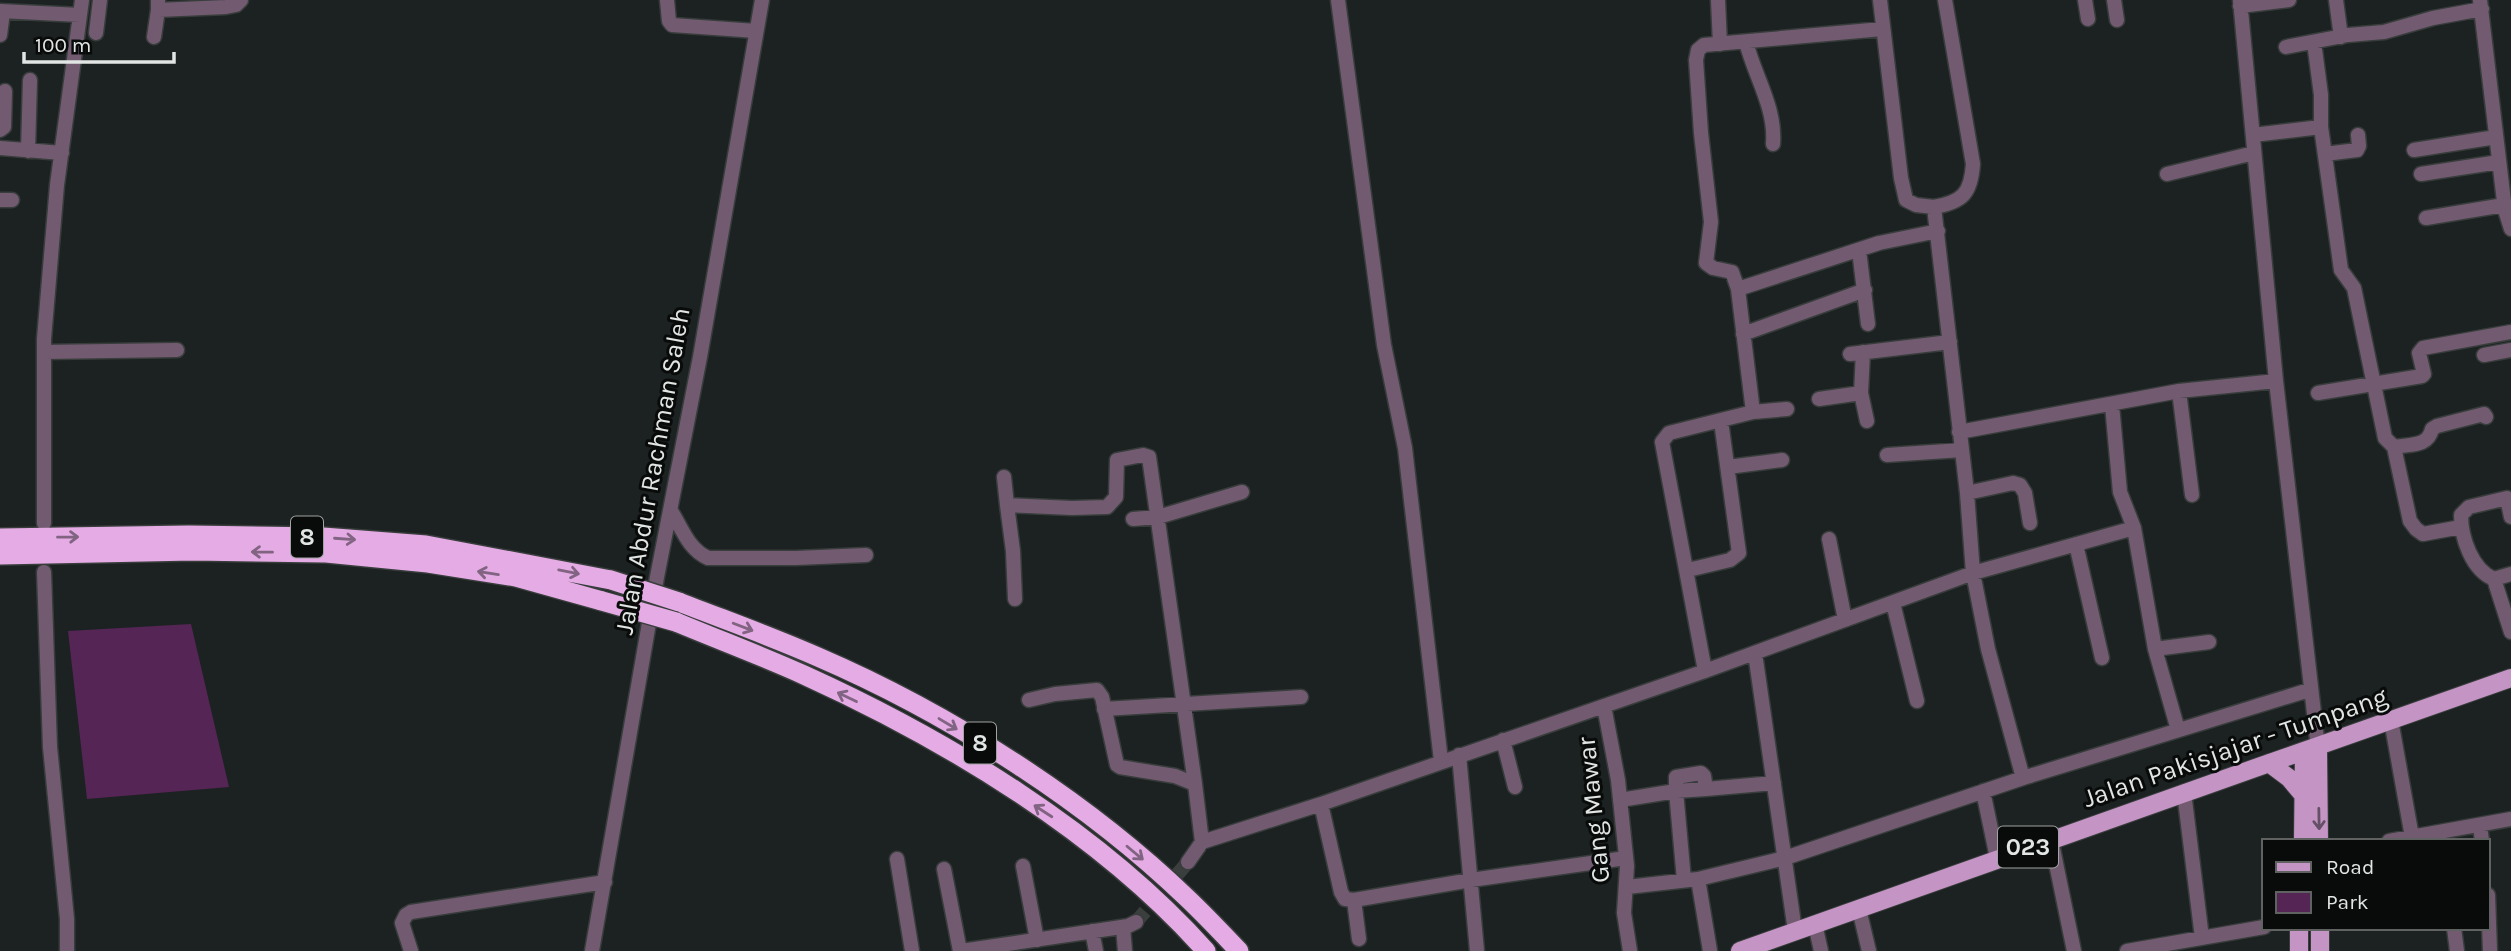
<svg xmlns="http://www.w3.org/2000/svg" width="2511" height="951" viewBox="0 0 2511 951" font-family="Karla,sans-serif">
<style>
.green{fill:#552556}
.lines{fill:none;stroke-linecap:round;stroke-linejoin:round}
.minor-tunnel{stroke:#3a3f3e;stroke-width:14;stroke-dasharray:14 7;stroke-linecap:butt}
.minor-casing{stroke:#383d3c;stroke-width:17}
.major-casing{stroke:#383d3c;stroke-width:20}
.highway-casing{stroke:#383d3c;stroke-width:22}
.minor{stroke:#725b71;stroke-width:14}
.major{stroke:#c495c4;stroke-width:18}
.highway{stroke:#e4abe4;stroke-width:19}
.highway-bridge-casing{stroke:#383d3c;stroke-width:22;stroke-linecap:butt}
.highway-bridge{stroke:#e4abe4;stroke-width:19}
.oneway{stroke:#816382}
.oneway2{stroke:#665067}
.labels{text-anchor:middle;stroke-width:6;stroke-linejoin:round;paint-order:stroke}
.shield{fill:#080b0a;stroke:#a0a4a3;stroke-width:2}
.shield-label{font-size:24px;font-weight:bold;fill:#e1e5e4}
.street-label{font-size:26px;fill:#e1e5e4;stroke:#080b0a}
</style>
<rect width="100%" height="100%" fill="#1c2221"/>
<path class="green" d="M191,624l38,163 -142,12 -19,-168z"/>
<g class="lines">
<path class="minor-tunnel" d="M1136,922l52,-60"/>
<g class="minor-casing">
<path id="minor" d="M158,0v10l68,-3 10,-2 5,-5
M667,0l2,21 3,4 84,6
M1338,0l46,345 21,103 36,313
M1718,0l2,44
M1880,0l21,178 5,22 10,5 18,2 33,286 6,80 15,76 35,129
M2085,0l3,19
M2114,0l3,20
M2240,0l36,381 42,367
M2336,0l5,37
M2480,0l25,210 6,19
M2240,6l49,-6
M0,11l80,4
M96,33l4,-33
M0,35l3,-23
M154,37l4,-27
M1746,42c9,35 30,66 27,102
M2286,47l62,-12 36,-3 49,-14 49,-9
M2321,127l20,143 13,18 31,150 9,9 16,74 6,8 7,5 38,-7
M0,130l4,-3 1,-36
M2253,135l68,-8v-32l-7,-53
M0,148l62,5
M2414,150l82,-13
M28,151l2,-71
M2325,154l32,-4 2,-4 -1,-11
M2167,174l87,-21
M2421,174l78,-12
M0,200h12
M1934,207c29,-5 37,-14 39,-43l-28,-164
M2426,218l78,-13
M1859,250l9,74
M1738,289l-6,-17 -19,-4 -7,-5 5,-41 -10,-89 -5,-73 2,-10 6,-5 178,-16
M1743,334l122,-44
M44,352l133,-2
M1863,352l-2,41 6,28
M1850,354l100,-12
M2484,355l27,-5
M2179,391l13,104
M2318,393l104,-17 2,-2 -5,-21 4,-5 88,-16
M1819,399l42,-6
M2112,405l8,87 14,36 21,121 23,81
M1753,412l34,-3
M1959,432l220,-41 97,-10
M2394,447c17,-3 34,0 38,-18l5,-3 47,-12 2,3
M1887,455l75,-5
M1728,467l54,-7
M1004,477l3,28 65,3 35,-1 9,-10 1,-37 26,-5 6,2 46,327
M1967,493l46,-10 7,2 5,8 5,30
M1007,505l6,46 2,48
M671,511c11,17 17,38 37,47h88l70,-3
M2511,517l-4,-19 -38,9 -8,8c0,23 11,55 33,64l17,53
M1133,519l25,-2 84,-25
M44,523v-184l13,-154 25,-185
M1829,539l16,81
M2076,544l26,114
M1688,570l42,-10 9,-7 -18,-132
M44,572l6,175 17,172v32
M2494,579l17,-5
M1893,603l24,98
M2155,649l54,-7
M1755,653l40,278
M1705,671l-43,-229 7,-9 84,-21 -15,-123 141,-46 59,-12
M1029,700l26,-6 42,-4 5,7 15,68 3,2 55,9 20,8 7,58
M1604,706l14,74 9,86 -3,47 6,38
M1104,709l197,-12
M2391,720l21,117
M1503,740l12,47
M1459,755l18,196
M1983,791l14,67
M2184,792l18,146
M1620,800l56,-9v-14l25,-4 3,3 2,13 68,-6
M1321,804l20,88 4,7 9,1 117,-20 155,-22
M2480,826l2,15
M2051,839l23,112
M2389,841l122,-22
M897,859l15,92
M1188,862l14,-20 119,-38 384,-133 268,-98 161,-45
M1023,866l14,74
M944,869l16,82
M1698,879l12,72
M1684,880l-8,-89 30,-2
M1627,887l71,-8 87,-21 238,-80 286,-88
M2488,895l2,56
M1354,900l5,39
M1859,909l10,42
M1815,924l6,27
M1123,927l2,24
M2454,928l3,23
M1092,931l4,20
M411,951l-9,-28 4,-8 5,-3 194,-30
M592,951l65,-374 43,-220 62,-357
M961,951l167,-25 8,-4
M2127,951l137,-24"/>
</g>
<g class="major-casing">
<path id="major" d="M2318,748l1,93
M2269,763l20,15 16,19
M2303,841l1,-90
M2320,928v23
M1740,951c256,-93 514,-182 771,-273
M2299,951v-23"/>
</g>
<g class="highway-casing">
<path id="highway" d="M0,538l189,-3 134,2 103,8 185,35
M0,555l193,-4 133,2 102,10 88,14 86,24
M679,602c46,18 94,35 139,55 130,56 267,143 369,241 18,17 35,35 52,53
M676,622c43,18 86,34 128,53 143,65 297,158 402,276"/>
</g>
<use href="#minor" class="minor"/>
<use href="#major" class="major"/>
<use href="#highway" class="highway"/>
<g class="highway-bridge-casing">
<path id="highway-bridge" d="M611,580l68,22
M602,601l74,21"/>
</g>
<use href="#highway-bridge" class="highway-bridge"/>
</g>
<defs><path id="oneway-shaft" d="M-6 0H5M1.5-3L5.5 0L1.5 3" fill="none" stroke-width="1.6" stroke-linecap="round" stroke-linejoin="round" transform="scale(1.75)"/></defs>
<g class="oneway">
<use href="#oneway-shaft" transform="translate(68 537) rotate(-1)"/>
<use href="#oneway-shaft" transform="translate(345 539) rotate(4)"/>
<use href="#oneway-shaft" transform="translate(262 552) rotate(-179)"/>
<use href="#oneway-shaft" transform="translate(569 572) rotate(11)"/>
<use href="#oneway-shaft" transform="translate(488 573) rotate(-171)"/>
<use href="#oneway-shaft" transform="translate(743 627) rotate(21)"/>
<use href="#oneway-shaft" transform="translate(847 697) rotate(-154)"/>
<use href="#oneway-shaft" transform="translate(948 724) rotate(31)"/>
<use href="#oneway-shaft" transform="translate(1043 811) rotate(-147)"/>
<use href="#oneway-shaft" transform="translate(1135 853) rotate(40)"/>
</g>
<use class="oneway2" href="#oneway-shaft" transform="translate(2319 819) rotate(89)"/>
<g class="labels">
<g class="shield">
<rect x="291" y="516.5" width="32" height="41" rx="5"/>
<rect x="964" y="722.5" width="32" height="41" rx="5"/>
<rect x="1998" y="826.5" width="60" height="41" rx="5"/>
</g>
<g class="shield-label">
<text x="307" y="545">8</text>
<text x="980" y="751">8</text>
<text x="2028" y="855">023</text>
</g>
<g class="street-label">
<text transform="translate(652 471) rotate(-80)" y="9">Jalan Abdur Rachman Saleh</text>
<text transform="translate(2235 747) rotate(-19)" y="9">Jalan Pakisjajar - Tumpang</text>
<text transform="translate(1593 810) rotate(-96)" y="9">Gang Mawar</text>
</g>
</g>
<rect x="2262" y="839" width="228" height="91" fill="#080b0a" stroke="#5f6261" stroke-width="2"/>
<rect x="2276" y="862" width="35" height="10" fill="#c495c4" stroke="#5f6261" stroke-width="2"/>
<text x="2326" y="874" font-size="21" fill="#e1e5e4">Road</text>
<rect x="2276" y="892" width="35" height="21" fill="#552556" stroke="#5f6261" stroke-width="2"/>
<text x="2326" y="909" font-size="21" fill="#e1e5e4">Park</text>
<path d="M24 52v10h150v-10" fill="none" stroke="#e1e5e4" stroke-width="3.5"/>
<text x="35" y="52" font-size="21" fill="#e1e5e4" stroke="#080b0a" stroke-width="5" paint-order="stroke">100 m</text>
</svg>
